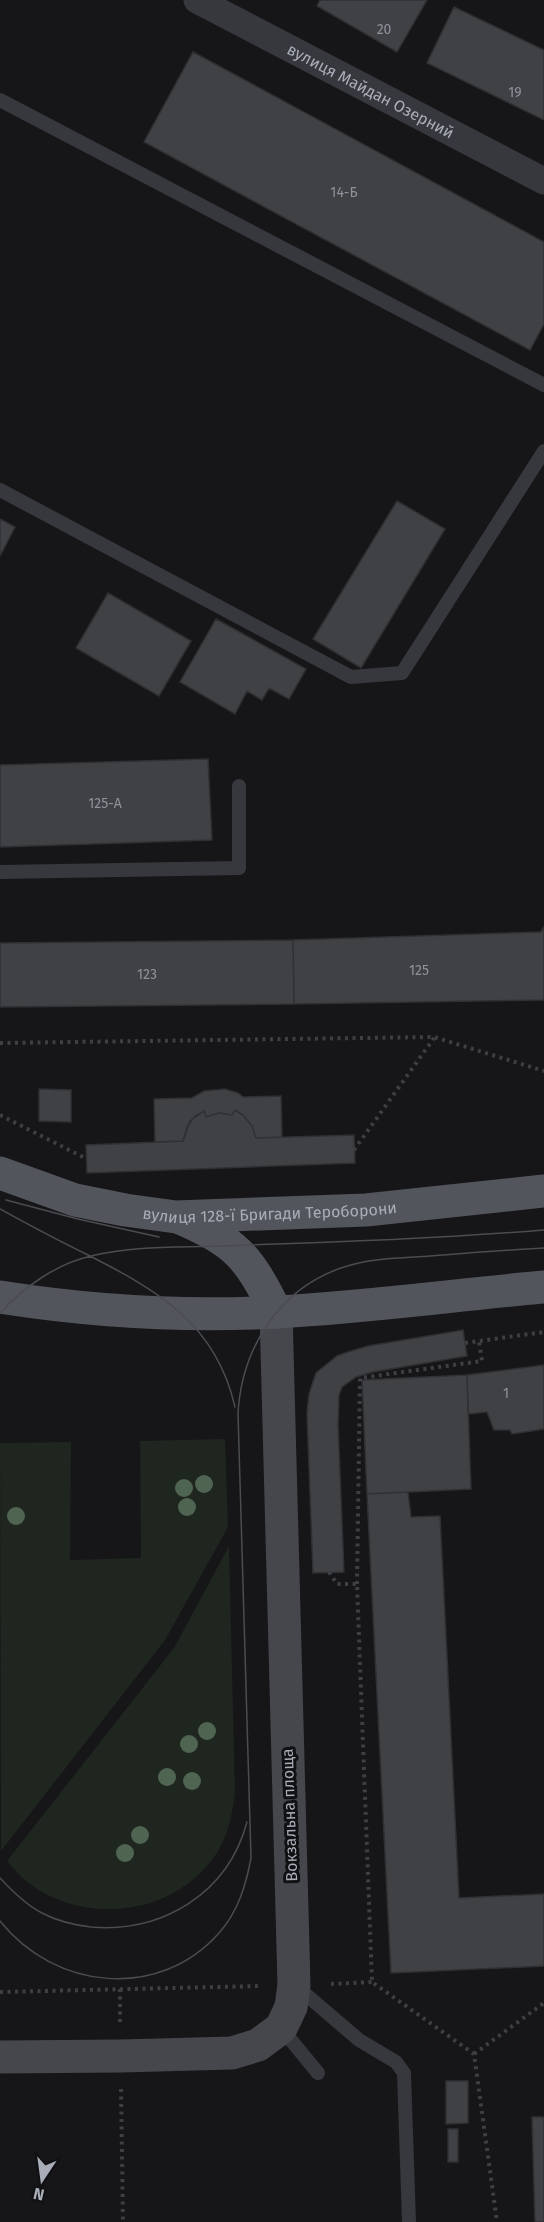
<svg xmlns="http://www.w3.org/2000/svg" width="544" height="2222" viewBox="0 0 544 2222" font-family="'Fira Sans',sans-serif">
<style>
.green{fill:#1e261f}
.building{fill:#404145;stroke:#303034;stroke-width:1.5}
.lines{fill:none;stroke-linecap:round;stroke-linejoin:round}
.path{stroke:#3d3f44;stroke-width:4;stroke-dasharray:3 4.5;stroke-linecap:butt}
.lane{stroke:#37383d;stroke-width:14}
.street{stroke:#37383d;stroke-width:27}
.secondary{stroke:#45474d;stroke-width:33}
.primary{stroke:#53555c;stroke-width:33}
.tram{stroke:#4a4c52;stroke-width:1.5}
.tree{fill:#506452}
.labels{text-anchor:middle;stroke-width:6;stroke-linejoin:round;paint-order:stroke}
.number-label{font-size:14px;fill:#8e929b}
.street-label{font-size:16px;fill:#a8adb8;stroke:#111113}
</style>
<rect width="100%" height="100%" fill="#161618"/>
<path class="green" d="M225,1439l3,88 -63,113 -164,211 -1,-408 71,-1 -1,118 71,-2 -1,-117z
M229,1546l6,247c-4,29 -9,53 -30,75 -51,57 -151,55 -198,-7l167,-213z"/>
<path class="building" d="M320,0h107l-30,52 -80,-46z
M454,7l90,43v70l-117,-57z
M193,52l351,190v82l-14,26 -386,-208z
M397,501l48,28 -84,139 -48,-29z
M0,519l15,8 -15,29z
M108,593l83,48 -32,55 -83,-48z
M216,619l90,50 -17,30 -20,-11 -7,12 -15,-9 -12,23 -55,-32z
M208,759l4,81 -212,7v-82z
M544,927v73l-250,4 -1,-64 248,-8z
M293,940l1,64 -294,3v-64z
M39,1089l32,1v32l-32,-1z
M225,1089l13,4 5,4 38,-1 1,41 -26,1 -4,-12 -9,-11 -8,-5 -3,5 -13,-2 -13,4 -2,-6 -14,10 -7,20 -28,1 -1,-43 38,-1 12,-7z
M235,1110l8,5 9,11 4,12 98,-3 1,28 -268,10 -1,-28 97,-4 4,-14 8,-11 9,-5 2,6 13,-4 13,2z
M463,1330l4,26 -94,16 -17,5 -14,10 -3,8 -1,29 6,148 -31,1 -6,-160 2,-19 7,-21 21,-17 11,-4 20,-6z
M544,1365v64l-32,5 -2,-4h-16l-7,-18 -19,2 -1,-39z
M467,1375l4,114 -104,5 -5,-114z
M408,1492l3,25 29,-1 19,382 85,-4v72l-153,7 -24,-479z
M446,2081h22v42l-22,1z
M532,2117h12v105h-9z
M448,2129h10v33h-10z"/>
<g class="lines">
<path class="path" d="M0,1043l434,-6 110,34
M0,1115l87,44
M354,1150l80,-112
M465,1343l79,-11
M329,1572l8,12h20l15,398 102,72 23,168
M357,1584l3,-206 122,-17 -3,-20
M331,1984l41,-2
M120,1989v33
M0,1992l260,-6
M474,2054l70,-51
M121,2089l2,133"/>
<path class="lane" d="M0,100l544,285
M0,490l351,187 51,-4 142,-222
M0,872l239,-4v-82
M296,1986l63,54 37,22 8,11 5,149
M281,2028l37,45"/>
<path class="street" id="s1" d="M197,0l347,181"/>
<path class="secondary" d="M0,2057l121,-1 111,-3 26,-8 23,-17 10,-21 3,-22 -18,-673"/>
<g class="primary">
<path id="s2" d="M0,1173l75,27 50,10 51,7 190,-7 178,-19"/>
<path d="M180,1218c57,25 68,38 96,94"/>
<path d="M0,1297c90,14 186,20 277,15 89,-5 178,-17 267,-25"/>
</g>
<path class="tram" d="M6,1200l72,19 81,18
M0,1209c29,16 57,31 86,45 71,36 130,69 149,153
M0,1313c24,-26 56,-49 91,-57 51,-12 106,-8 158,-11 99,-3 197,-7 295,-15
M0,1878c13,14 26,27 42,35 15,8 32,12 49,14 72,6 137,-34 156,-105
M0,1921c55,69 159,80 219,12 19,-21 27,-48 32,-75l-13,-445c4,-65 41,-125 106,-146 27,-9 57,-9 86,-11 38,-3 76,-6 114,-8"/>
</g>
<g class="tree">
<circle cx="204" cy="1484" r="9"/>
<circle cx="184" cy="1488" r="9"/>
<circle cx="187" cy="1507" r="9"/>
<circle cx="16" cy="1516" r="9"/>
<circle cx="207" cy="1731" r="9"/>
<circle cx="189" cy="1744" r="9"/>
<circle cx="167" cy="1777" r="9"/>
<circle cx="192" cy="1781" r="9"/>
<circle cx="140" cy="1835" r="9"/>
<circle cx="125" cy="1853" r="9"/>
</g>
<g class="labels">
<g class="number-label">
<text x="384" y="34">20</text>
<text x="515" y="97">19</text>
<text x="344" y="197">14-Б</text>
<text x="105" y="808">125-А</text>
<text x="419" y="975">125</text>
<text x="147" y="979">123</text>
<text x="506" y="1398">1</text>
</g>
<g class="street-label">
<text dy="6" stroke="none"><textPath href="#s1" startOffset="196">вулиця Майдан Озерний</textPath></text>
<text dy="6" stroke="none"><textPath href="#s2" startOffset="276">вулиця 128-ї Бригади Тероборони</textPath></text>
<text transform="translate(289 1815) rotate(-92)" y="6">Вокзальна площа</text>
</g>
</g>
<g transform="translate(42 2180) rotate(193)" stroke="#111113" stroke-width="4.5" paint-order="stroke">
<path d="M0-4.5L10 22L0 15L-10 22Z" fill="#a8adb8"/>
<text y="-9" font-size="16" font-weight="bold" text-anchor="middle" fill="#a8adb8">N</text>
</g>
</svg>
